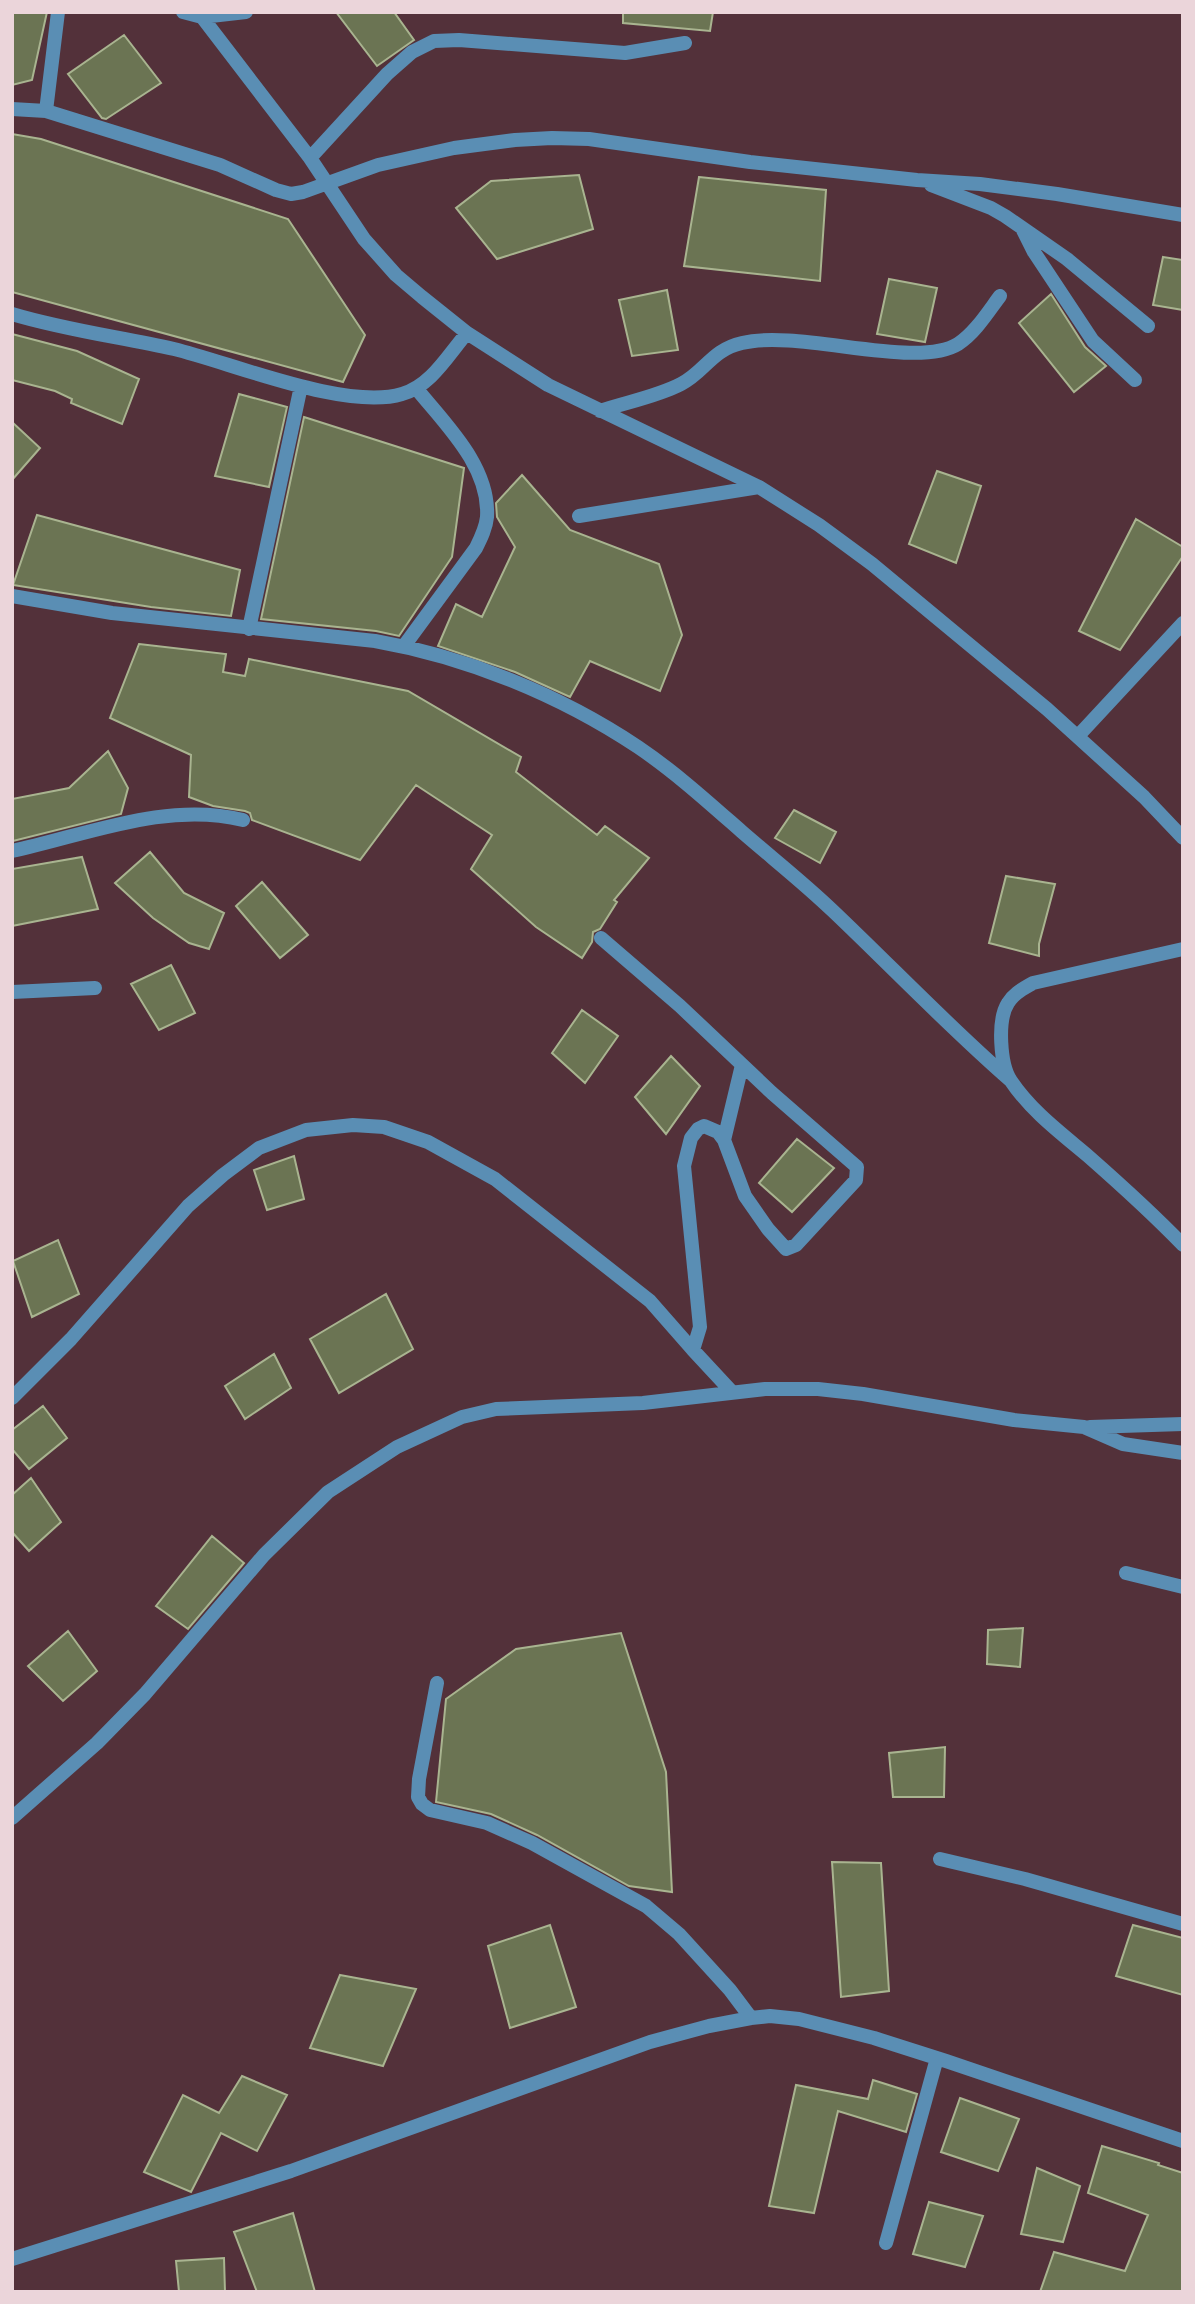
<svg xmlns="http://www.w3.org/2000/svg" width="1195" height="2304" viewBox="0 0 1195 2304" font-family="'IBM Plex Sans',sans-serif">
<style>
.building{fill:#6b7453;stroke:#a9b490;stroke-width:2}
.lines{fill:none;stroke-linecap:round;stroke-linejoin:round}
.minor{stroke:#5a8eb4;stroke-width:14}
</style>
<rect width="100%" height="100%" fill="#53313a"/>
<path class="building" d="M12,12h35l-15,68 -20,5z
M336,12h58l20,28 -37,26z
M623,12h90l-3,19 -87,-8z
M124,35l37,48 -55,36 -4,-1 -34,-44z
M12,134l29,5 247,80 77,116 -22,47 -331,-90z
M579,175l14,54 -96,30 -41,-51 35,-27z
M699,177l127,13 -6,91 -136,-15z
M1163,257l20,3v50l-30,-5z
M889,279l48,9 -12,54 -48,-8z
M667,290l11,60 -46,6 -13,-56z
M1051,294l34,53 21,19 -32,26 -55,-69z
M12,334l65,17 62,28 -17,45 -51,-21 1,-4 -17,-8 -43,-11z
M239,394l48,13 -18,80 -54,-11z
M304,417l160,51 -12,89 -53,79 -23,-5 -115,-12z
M12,422l28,26 -28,32z
M937,471l44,15 -25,77 -47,-19z
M522,475l48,55 89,34 23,71 -22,56 -70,-30 -20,36 -55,-25 -77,-26 18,-42 26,13 33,-70 -18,-30 -1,-14z
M37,515l203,55 -9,46 -80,-9 -138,-22z
M1136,519l47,28v9l-63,94 -41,-19z
M139,644l87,10 -3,18 22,4 4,-17 159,32 113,66 -5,15 81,63 8,-9 44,32 -35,42 3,2 -17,27 -7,3 -1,10 -10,16 -46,-31 -65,-58 21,-34 -76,-50 -56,75 -108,-40 -2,-7 -5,-2 -32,-5 -24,-9 2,-42 -81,-37z
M108,751l20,37 -7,26 -108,27 -1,-42 57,-11z
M794,810l42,22 -16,31 -45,-25z
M150,852l34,41 40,20 -15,36 -20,-6 -36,-25 -38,-35z
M82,857l16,52 -86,17v-57z
M1006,876l49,8 -16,60v12l-50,-13z
M262,882l46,53 -28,23 -44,-52z
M171,965l24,48 -36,17 -28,-46z
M582,1010l36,26 -33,47 -33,-30z
M671,1056l29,30 -34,48 -31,-37z
M797,1139l37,29 -42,44 -33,-29z
M294,1156l10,43 -37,11 -13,-40z
M58,1240l21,54 -47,23 -19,-56z
M386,1294l27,55 -74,44 -29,-54z
M274,1354l17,34 -46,31 -20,-33z
M43,1406l24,32 -38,31 -17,-20v-19z
M31,1478l30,44 -32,29 -17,-19v-37z
M212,1536l32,27 -56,66 -32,-23z
M1023,1628l-3,39 -33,-3 1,-34z
M68,1631l29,40 -34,30 -35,-35z
M621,1633l45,139 6,120 -43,-6 -92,-51 -46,-21 -55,-12 10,-103 70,-50z
M945,1747l-1,50h-51l-4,-44z
M832,1862l49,1 8,128 -48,6z
M550,1925l26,82 -66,21 -22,-82z
M1133,1925l50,13v57l-67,-19z
M340,1975l76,14 -33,77 -73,-18z
M242,2076l45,19 -30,56 -36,-18 -30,59 -47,-20 39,-77 36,18z
M873,2080l44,14 -11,38 -68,-21 -24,102 -45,-7 27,-121 72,14z
M960,2098l59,21 -21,52 -57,-19z
M1102,2146l57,17 -1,2 25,8v119h-143l14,-40 71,19 23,-56 -60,-22z
M1037,2168l43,18 -17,56 -42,-8z
M929,2202l54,14 -18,51 -52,-13z
M293,2213l22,79h-58l-23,-60z
M224,2258l1,34h-46l-3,-31z"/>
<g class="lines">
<path class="minor" d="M183,12l19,5 44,-5
M202,17l108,141 54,81 32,36 26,22 45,36 81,52 211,102 60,38 53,39 175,145 97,88 39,41
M12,109l34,2 174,54 56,25 15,4 12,-2 75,-27 76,-17 61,-8 37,-2 37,1 161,23 167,18 63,4 77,10 126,21
M46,111l12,-99
M310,158l77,-84 25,-22 22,-11 25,-1 166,13 60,-10
M931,185l60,23 14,8 62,43 81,67
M1023,230l11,22 59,89 42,39
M12,314c53,16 108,23 162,35 58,14 172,62 228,45 29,-8 46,-39 65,-61
M600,411c26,-9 56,-14 81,-27 24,-12 30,-34 61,-41 57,-14 174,27 216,1 17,-11 30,-32 42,-48
M579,516l180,-29
M12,596l100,17 263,28c92,16 185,54 263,106 37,25 70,55 103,84 31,27 63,52 92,80 59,56 115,115 177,169
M249,629l52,-243
M404,646l72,-98c5,-10 10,-20 11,-31 3,-51 -42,-93 -71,-129
M1078,736l105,-113
M12,851c75,-16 154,-50 231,-31
M601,938l79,68 92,87 85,74 -1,13 -60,65 -10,4 -18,-20 -23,-33 -21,-56 -6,-8 -14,-6 -6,3 -7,9 -7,28 16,161 -7,23 39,42
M1183,949l-150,34c-10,6 -19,10 -25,20 -11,17 -8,62 3,78 20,30 51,53 77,75 33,29 65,58 95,89
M12,992l83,-4
M724,1140l18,-75
M12,1398l59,-59 117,-133 35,-31 36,-27 47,-18 47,-5 31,2 44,15 67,37 155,122 43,49
M1090,1427l93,-3
M1126,1573l57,14
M437,1683l-18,96 -1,18 4,7 8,6 57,13 45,20 114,63 33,28 51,56 21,28
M12,1818l85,-75 48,-49 119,-139 64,-63 69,-45 65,-30 34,-8 147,-6 122,-14h53l45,5 151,26 70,7 39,17 60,9
M940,1859l85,20 158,45
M886,2243l51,-185
M12,2259l279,-88 359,-129 59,-16 42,-8 19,-2 29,3 75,19 72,23 237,80"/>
</g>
<rect width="1195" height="2304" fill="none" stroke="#ebd5da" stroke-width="28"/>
</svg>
